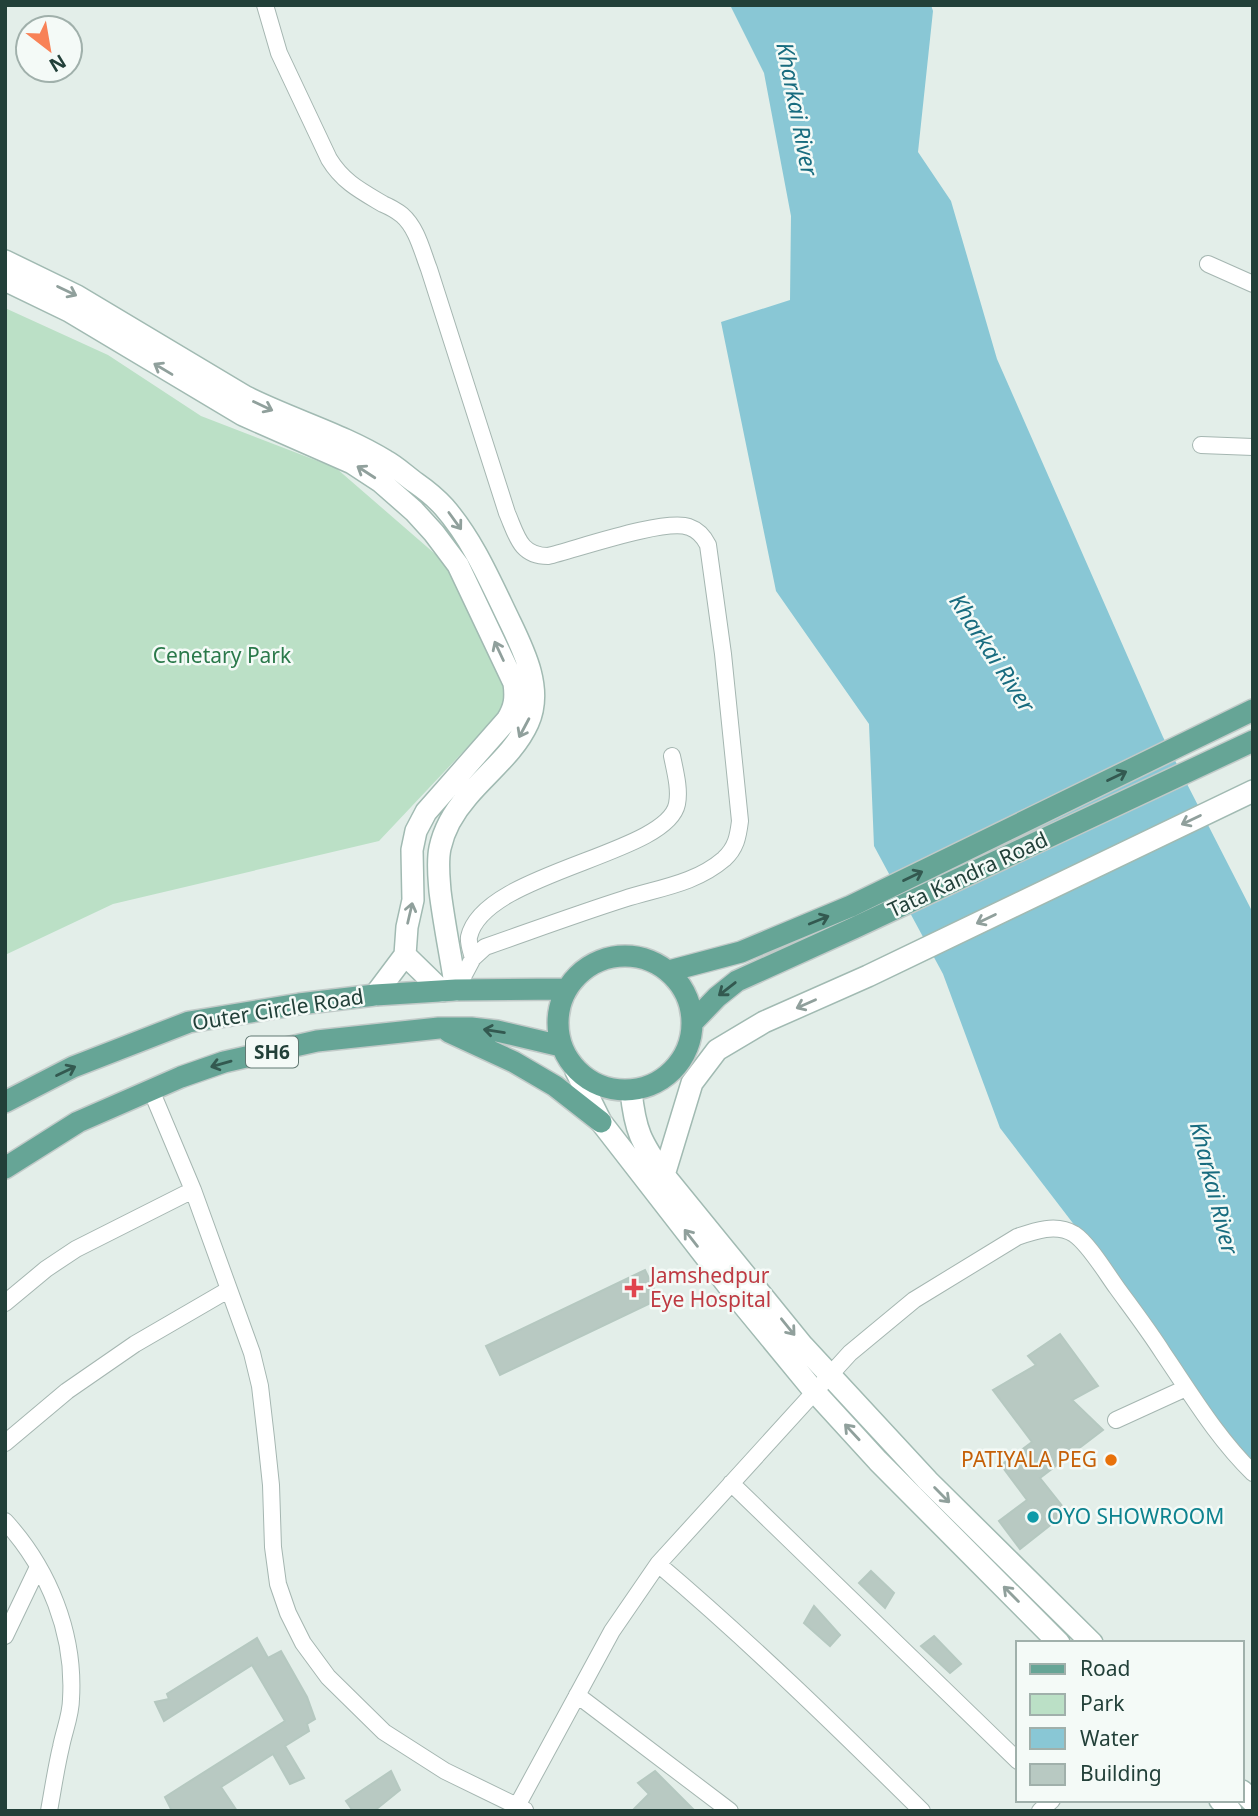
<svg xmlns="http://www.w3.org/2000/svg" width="1258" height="1816" viewBox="0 0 1258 1816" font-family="'Noto Sans',sans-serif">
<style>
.green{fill:#bbe0c6}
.water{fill:#89c7d5}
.building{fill:#b8c9c2;stroke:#b5c8c0;stroke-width:2}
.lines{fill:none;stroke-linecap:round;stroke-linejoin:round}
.street-casing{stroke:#a5b6b1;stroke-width:18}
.secondary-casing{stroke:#a1bab2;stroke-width:24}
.primary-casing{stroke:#c1cac8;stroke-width:24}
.street{stroke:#fff;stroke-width:16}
.secondary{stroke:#fff;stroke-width:21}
.primary{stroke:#66a596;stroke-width:21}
.oneway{stroke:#90a09c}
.oneway2{stroke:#335950}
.health-dot{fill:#e0444e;stroke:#f4faf7;stroke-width:2.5}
.food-dot{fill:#e8710a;stroke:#f4faf7;stroke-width:2.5}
.culture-dot{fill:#0f9aa8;stroke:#f4faf7;stroke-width:2.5}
.labels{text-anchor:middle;stroke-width:5;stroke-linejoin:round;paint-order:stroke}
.shield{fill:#f4faf7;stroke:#617872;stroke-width:2}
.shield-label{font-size:19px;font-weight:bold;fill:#224039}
.park-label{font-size:21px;fill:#2a794a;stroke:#f4faf7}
.street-label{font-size:21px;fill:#224039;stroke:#f4faf7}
.health-label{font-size:21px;fill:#be3a42;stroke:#f4faf7;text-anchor:start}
.food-label{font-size:21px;fill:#c56008;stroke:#f4faf7;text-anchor:end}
.culture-label{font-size:21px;fill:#0d838f;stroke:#f4faf7;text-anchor:start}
.water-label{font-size:23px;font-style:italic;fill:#186c7f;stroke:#f4faf7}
</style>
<rect width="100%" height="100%" fill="#e3eee9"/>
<path class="green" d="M5,308l103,47 93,61 135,52 113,98 61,136 -131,139 -266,63 -108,51z"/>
<path class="water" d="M730,5h201l2,6 -15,141 33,49 46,158 166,378 90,176v554l-11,-9 -147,-206 -95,-124 -57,-154 -69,-128 -5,-122 -93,-133 -55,-269 69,-22 1,-84 -27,-143z"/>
<path class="building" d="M645,1270l14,29 -159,76 -14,-29z
M1060,1334l38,52 -26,14 31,30 -63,48 27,34 -47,37 -21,-28 28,-21 -26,-35 31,-23 -39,-52 43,-25 -8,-9z
M871,1571l23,22 -9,15 -26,-25z
M814,1606l26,29 -10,11 -26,-23z
M934,1636l27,28 -11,9 -29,-27z
M257,1638l11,20 13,-7 26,46 8,22 -8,5 2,7 -24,15 19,32 -14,6 -17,-30 -52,33 16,24h-65l-7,-14 120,-76 -33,-56 -88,56 -9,-19 14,-3 -2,-5z
M391,1771l9,19 -26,21h-21l-7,-10z
M655,1771l40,40h-63l17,-17 -11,-11z"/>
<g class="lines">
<g class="street-casing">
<path id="street" d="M265,5l14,48 50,106c14,23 32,32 54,45 7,3 14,7 19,11 15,13 20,36 27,54l78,244c10,23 13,43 41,43 29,-7 117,-38 141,-29 9,3 15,10 19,18l15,109 17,167c-2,16 -4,27 -16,38 -29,25 -66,29 -100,40 -47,15 -93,32 -139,48l-12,11 -17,32
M1208,264l45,20
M1201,445l52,2
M473,958c-2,-7 -5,-15 -4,-21 14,-65 198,-82 208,-133 3,-15 -2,-33 -5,-48
M151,1090l42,100 59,163 8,33 6,52 5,47 2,62 5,37 10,29 15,30 25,34 56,55 61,39 80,39
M5,1303l41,-34 30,-20 117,-59
M1116,1420l70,-32
M5,1443l62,-52 68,-47 93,-54
M731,1483l287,278
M5,1521c44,48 70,113 66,178 0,16 -7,32 -10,48 -5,21 -8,42 -12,64
M658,1564c92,78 178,162 264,247
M5,1636l33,-69
M577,1695l153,116
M517,1806l95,-175 46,-67 192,-211 64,-53 103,-63c17,-6 39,-14 57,-3 15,10 32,39 43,54 16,22 32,43 46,65 28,41 54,85 90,120
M1040,1811l12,-11"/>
</g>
<g class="secondary-casing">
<path id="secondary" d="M5,261l72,35 169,101c46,23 96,37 140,64 11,6 20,15 30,22 10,7 20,15 28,24 29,33 47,76 66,115 15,31 33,68 18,101 -13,29 -41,50 -61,74 -13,15 -23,32 -27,51 -3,14 -1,29 0,43 4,33 11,66 16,99
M5,280l64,31 174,104 109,48 29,19 33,29 20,22 24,32 56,118c2,15 1,24 -7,37l-81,92 -10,19 -4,19 1,50 -6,27 -2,28 -30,40
M405,955l37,36
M576,1071l25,51 139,179 74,90 64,70 181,182
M631,1091c4,40 10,51 33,84l139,171 125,135 164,162
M664,1175l28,-92 25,-33 47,-28 104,-46 385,-185
M1242,1791l11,11
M1220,1800l11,11"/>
</g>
<g class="primary-casing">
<path id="primary" d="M558 1023a67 67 0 1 1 134 0a67 67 0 1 1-134 0Z
M669,971l72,-19 110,-46 402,-196
M693,1022l24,-25 20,-16 117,-53 399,-187
M449,1032l65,30 41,24 46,36
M5,1102l68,-35 116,-45 110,-18 76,-9 81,-5 110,-1
M5,1168l73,-46 103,-45 43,-15 93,-21 122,-13h32l26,3 64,15"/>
</g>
<use href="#street" class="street"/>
<use href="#secondary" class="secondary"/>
<use href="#primary" class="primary"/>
</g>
<defs><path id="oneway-shaft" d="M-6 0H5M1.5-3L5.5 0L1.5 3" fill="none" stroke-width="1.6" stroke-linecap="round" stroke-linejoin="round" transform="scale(1.75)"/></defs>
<g class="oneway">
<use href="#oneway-shaft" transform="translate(67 291) rotate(26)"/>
<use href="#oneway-shaft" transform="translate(163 369) rotate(-149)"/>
<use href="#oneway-shaft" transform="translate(263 406) rotate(25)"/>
<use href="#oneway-shaft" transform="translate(366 472) rotate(-147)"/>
<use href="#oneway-shaft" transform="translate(455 521) rotate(54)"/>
<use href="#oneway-shaft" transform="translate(499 651) rotate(-115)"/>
<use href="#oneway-shaft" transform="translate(524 728) rotate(118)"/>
<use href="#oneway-shaft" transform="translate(1191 820) rotate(154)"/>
<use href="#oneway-shaft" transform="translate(410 913) rotate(-77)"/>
<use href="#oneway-shaft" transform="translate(986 919) rotate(154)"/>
<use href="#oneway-shaft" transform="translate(806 1004) rotate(156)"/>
<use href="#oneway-shaft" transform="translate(691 1238) rotate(-128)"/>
<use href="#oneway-shaft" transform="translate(788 1327) rotate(51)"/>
<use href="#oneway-shaft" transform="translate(852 1432) rotate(-133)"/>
<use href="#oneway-shaft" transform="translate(942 1495) rotate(45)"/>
<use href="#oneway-shaft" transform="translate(1011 1594) rotate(-135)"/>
</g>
<g class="oneway2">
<use href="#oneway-shaft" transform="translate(1117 776) rotate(-26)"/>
<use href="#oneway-shaft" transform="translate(913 876) rotate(-26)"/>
<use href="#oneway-shaft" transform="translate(819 920) rotate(-22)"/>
<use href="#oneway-shaft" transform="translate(727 989) rotate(142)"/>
<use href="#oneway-shaft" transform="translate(494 1031) rotate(-171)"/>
<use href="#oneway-shaft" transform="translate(221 1064) rotate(164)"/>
<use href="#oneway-shaft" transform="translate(66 1071) rotate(-26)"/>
</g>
<path class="health-dot" d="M630.5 1277.5h7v7h7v7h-7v7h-7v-7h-7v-7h7z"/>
<circle class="food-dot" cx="1111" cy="1460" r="7"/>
<circle class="culture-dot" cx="1033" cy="1517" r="7"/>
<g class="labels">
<rect class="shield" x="246" y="1036.5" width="52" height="31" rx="5"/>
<g class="shield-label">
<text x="272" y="1059">SH6</text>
</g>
<g class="park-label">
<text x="222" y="663">Cenetary Park</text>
</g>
<g class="street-label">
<text transform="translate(968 875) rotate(-25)" y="7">Tata Kandra Road</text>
<text transform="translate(278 1010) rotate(-9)" y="7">Outer Circle Road</text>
</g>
<g class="health-label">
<text x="650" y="1283">Jamshedpur<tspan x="650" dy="24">Eye Hospital</tspan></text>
</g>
<g class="food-label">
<text x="1097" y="1467">PATIYALA PEG</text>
</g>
<g class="culture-label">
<text x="1047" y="1524">OYO SHOWROOM</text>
</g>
<g class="water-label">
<text transform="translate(797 109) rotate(79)" y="8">Kharkai River</text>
<text transform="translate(992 653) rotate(57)" y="8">Kharkai River</text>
<text transform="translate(1214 1188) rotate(76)" y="8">Kharkai River</text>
</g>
</g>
<rect width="1258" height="1816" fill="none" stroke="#224039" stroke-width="14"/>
<rect x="1016" y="1641" width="228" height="161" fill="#f4faf7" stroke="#a0b0ab" stroke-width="2"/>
<rect x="1030" y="1664" width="35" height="10" fill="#66a596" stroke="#a0b0ab" stroke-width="2"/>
<text x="1080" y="1676" font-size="21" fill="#224039">Road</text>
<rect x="1030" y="1694" width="35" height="21" fill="#bbe0c6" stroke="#a0b0ab" stroke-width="2"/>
<text x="1080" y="1711" font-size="21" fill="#224039">Park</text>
<rect x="1030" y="1728" width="35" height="21" fill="#89c7d5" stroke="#a0b0ab" stroke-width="2"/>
<text x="1080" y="1746" font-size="21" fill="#224039">Water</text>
<rect x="1030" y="1764" width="35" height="21" fill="#b8c9c2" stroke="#a0b0ab" stroke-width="2"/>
<text x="1080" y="1781" font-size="21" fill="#224039">Building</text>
<g transform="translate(49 49) rotate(149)"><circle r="33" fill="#f4faf7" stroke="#a0b0ab" stroke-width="2"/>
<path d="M0-5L12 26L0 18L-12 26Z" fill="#f88257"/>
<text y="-10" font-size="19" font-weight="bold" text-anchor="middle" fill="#224039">N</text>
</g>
</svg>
